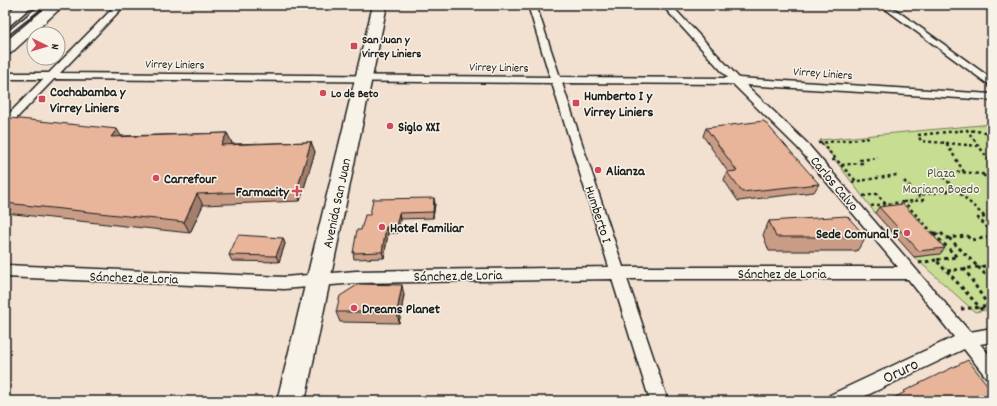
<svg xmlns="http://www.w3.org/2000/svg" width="997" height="406" viewBox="0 0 997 406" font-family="Dekko,sans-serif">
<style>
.green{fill:#c6dd92;stroke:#717c57}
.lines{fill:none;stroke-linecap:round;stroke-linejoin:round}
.lane-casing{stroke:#1c1c1c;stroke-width:3}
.street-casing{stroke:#1c1c1c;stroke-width:3}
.primary-casing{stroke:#1c1c1c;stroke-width:3}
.highway-casing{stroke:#1c1c1c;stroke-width:3}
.path-far1{stroke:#1c1c1c;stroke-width:2.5;stroke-dasharray:3 3;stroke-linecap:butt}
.path{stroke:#1c1c1c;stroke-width:3;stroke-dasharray:3.5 3.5;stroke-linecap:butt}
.lane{fill:#f7f3e8;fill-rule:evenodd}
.street{fill:#f7f3e8;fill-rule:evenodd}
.primary{fill:#f7f3e8;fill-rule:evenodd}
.highway{fill:#f7f3e8;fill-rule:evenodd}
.wall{fill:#c89c85;stroke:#1c1c1c}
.shaded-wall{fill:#a27f6c;stroke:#1c1c1c}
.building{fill:#e8b59b;stroke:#1c1c1c}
.poi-dot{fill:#d1495b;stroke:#f7f3e8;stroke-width:1.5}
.labels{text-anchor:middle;stroke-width:3;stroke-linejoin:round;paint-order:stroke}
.far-poi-label{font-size:12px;font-weight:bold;fill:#1c1c1c;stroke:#f7f3e8;text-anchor:start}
.far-street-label{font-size:12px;fill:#1c1c1c;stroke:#f7f3e8}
.poi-label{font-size:14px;font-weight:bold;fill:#1c1c1c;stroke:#f7f3e8;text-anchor:start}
.park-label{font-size:14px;fill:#4f563f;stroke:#f7f3e8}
.street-label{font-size:14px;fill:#1c1c1c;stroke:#f7f3e8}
.near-street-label{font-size:17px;fill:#1c1c1c;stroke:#f7f3e8}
</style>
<rect width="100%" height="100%" fill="#f2e0d1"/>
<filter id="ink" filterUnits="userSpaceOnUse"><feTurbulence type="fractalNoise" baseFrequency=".025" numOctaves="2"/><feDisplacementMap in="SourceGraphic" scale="8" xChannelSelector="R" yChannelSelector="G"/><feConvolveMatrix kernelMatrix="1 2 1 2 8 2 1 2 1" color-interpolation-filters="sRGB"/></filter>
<g filter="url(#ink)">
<path class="green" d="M992,124v185l-17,3 -61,-55 25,-4 -64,-40 -55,-73z"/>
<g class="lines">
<g class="lane-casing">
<path id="lane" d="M40,5h5l-40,32v-3z"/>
</g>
<g class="street-casing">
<path id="street" d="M116,5h9l-65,68 490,4 -22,-72h8l24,72 168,1 -66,-73h9l68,73 253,16v6l-246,-15 60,57 164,190 22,-4v14l-12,2 12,14v21l-6,-2 -22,-28 -109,52h-28l3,-6 124,-58 -46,-58h-281l41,122h-18l-38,-122 -256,4 -72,6 -279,-12v-12l279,12 72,-6 253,-4 -57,-184 -498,-4 -45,47 -4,1v-9l38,-39h-38v-6h44zM562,83l171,1 65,64 100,119h-275z
M880,5h9l103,74v8z"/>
</g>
<g class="primary-casing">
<path id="primary" d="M373,5h14l-82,396h-28z"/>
</g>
<g class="highway-casing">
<path id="highway" d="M17,5h16l-23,20 -5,1v-11z
M49,5h15l-53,48 -6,2v-13z"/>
</g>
<path class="path-far1" d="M992,133l-25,-3 25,34
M818,143l53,-5
M821,143l15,16
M946,143l32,3
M832,160h5l4,5 21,-2 -2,-3 18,-2
M841,165l16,17
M939,170l53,5
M964,172l-18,-29 -25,-2 -3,-6 49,-5
M983,175l9,7
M943,177l42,40h7
M904,181l14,14 38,-5
M852,182l45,-7
M918,195l5,5 -19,2 30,32h8
M863,196l14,-2 9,10 18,-2
M871,206l15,-2
M985,217l-7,1 14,14"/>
<path class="path" d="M933,233h7
M941,233l5,5 21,-2 4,4 21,-3
M934,234l23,23 -21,3 10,11 32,-4
M949,238l28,28
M919,263l17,-3
M992,265l-14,2 14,14
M964,268l27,42
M947,271l36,40
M961,309l31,-3"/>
<use href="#lane" class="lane"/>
<use href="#street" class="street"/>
<use href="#primary" class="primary"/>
<use href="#highway" class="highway"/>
</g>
<path class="wall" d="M5,124l116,12 106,-3 5,10 -1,1 80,-2 4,10 -15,49 -97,4 -13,28 -185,-20z
M706,128l113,56 -5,8 -76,9 -14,-21 3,-8h1l-25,-36z
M434,198l1,6 -2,14 -33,1 -2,14h-10l-4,25 -30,1 -1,-6 8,-23 9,-15z
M879,207l66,41 -5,6 -26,3 -39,-44z
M769,221l97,16 -9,14h-88l-6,-16z
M283,238l2,6 -6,18 -47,-1 -3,-6z
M404,295l-5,28 -59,-1 -4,-10z"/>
<path class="shaded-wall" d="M117,129l6,10 -12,-2z
M227,133l5,10 -6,12 -5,-10z
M311,142l4,10 -15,49 -3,-11z
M197,194l6,11 -13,28 -6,-11z
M434,198l1,6 -2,14v-6z
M399,213l1,6 -2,14 -2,-6z
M386,227l2,6 -4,25 -2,-6z
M283,238l2,6 -6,18 -3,-6z
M402,285l2,10 -5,28 -2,-11z
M992,397v1l-4,3 -1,-3z"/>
<path class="building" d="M10,118l107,11 -6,8 116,-4 -6,12 90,-3 -14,48 -100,4 -13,28 -179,-19v-79z
M764,121l55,63 -77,8 -15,-20 10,-1 -31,-43z
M434,198l-1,14 -34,1 -3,14h-10l-4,25 -29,1 4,-23h4l4,-15h5l3,-16z
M903,204l42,44 -26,3 -40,-44z
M847,216l19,21h-90l-7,-16z
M238,235l45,3 -7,18 -47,-1z
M359,284l43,1 -5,27h-61l4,-16z
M968,360l24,31v6l-5,1 2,3h-101l17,-9 -1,-1z"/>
</g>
<g class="poi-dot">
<rect x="350" y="42" width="8" height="8" rx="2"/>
<circle cx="323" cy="93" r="4"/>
<rect x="38" y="95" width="8" height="8" rx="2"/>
<rect x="572" y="99" width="8" height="8" rx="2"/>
<circle cx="390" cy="126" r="4"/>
<circle cx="598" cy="170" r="4"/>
<circle cx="156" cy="178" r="4"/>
<path d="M295 185h4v4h4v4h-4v4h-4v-4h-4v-4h4z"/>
<circle cx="382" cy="227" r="4"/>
<circle cx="907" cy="233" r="4"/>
<circle cx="354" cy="308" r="4"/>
</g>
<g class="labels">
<g class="far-poi-label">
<text x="362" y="43">San Juan y<tspan x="362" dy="14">Virrey Liniers</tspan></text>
<text x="331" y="97">Lo de Beto</text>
</g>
<g class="far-street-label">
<text transform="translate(175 64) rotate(1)" y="4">Virrey Liniers</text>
<text transform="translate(499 67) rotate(1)" y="4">Virrey Liniers</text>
<text transform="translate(823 73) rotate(4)" y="4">Virrey Liniers</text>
</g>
<g class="poi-label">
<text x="50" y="96">Cochabamba y<tspan x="50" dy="16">Virrey Liniers</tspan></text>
<text x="584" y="100">Humberto I y<tspan x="584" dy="16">Virrey Liniers</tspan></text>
<text x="398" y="131">Siglo XXI</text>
<text x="606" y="175">Alianza</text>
<text x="164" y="183">Carrefour</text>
<text x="289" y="196" text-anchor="end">Farmacity</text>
<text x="390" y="232">Hotel Familiar</text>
<text x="899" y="238" text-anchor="end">Sede Comunal 5</text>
<text x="362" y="313">Dreams Planet</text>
</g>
<g class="park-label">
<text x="941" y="177">Plaza<tspan x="941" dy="16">Mariano Boedo</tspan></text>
</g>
<g class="street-label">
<text transform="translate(835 183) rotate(50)" y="5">Carlos Calvo</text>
<text transform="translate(336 203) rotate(-78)" y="5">Avenida San Juan</text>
<text transform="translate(599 214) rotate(72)" y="5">Humberto I</text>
<text x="782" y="278">Sánchez de Loria</text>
<text transform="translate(458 275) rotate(-1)" y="5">Sánchez de Loria</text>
<text transform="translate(134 277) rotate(2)" y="5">Sánchez de Loria</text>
</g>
<g class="near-street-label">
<text transform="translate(900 370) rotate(-26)" y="6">Oruro</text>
</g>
</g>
<rect width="997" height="406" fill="none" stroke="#f7f3e8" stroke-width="20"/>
<rect x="10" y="10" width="977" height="386" fill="none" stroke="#1c1c1c" stroke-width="1.5" filter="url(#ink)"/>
<g transform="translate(46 46) rotate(95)"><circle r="19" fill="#f7f3e8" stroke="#9f9d96"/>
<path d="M0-3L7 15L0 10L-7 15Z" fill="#d1495b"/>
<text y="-6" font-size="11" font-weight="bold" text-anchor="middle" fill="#1c1c1c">N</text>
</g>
</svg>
